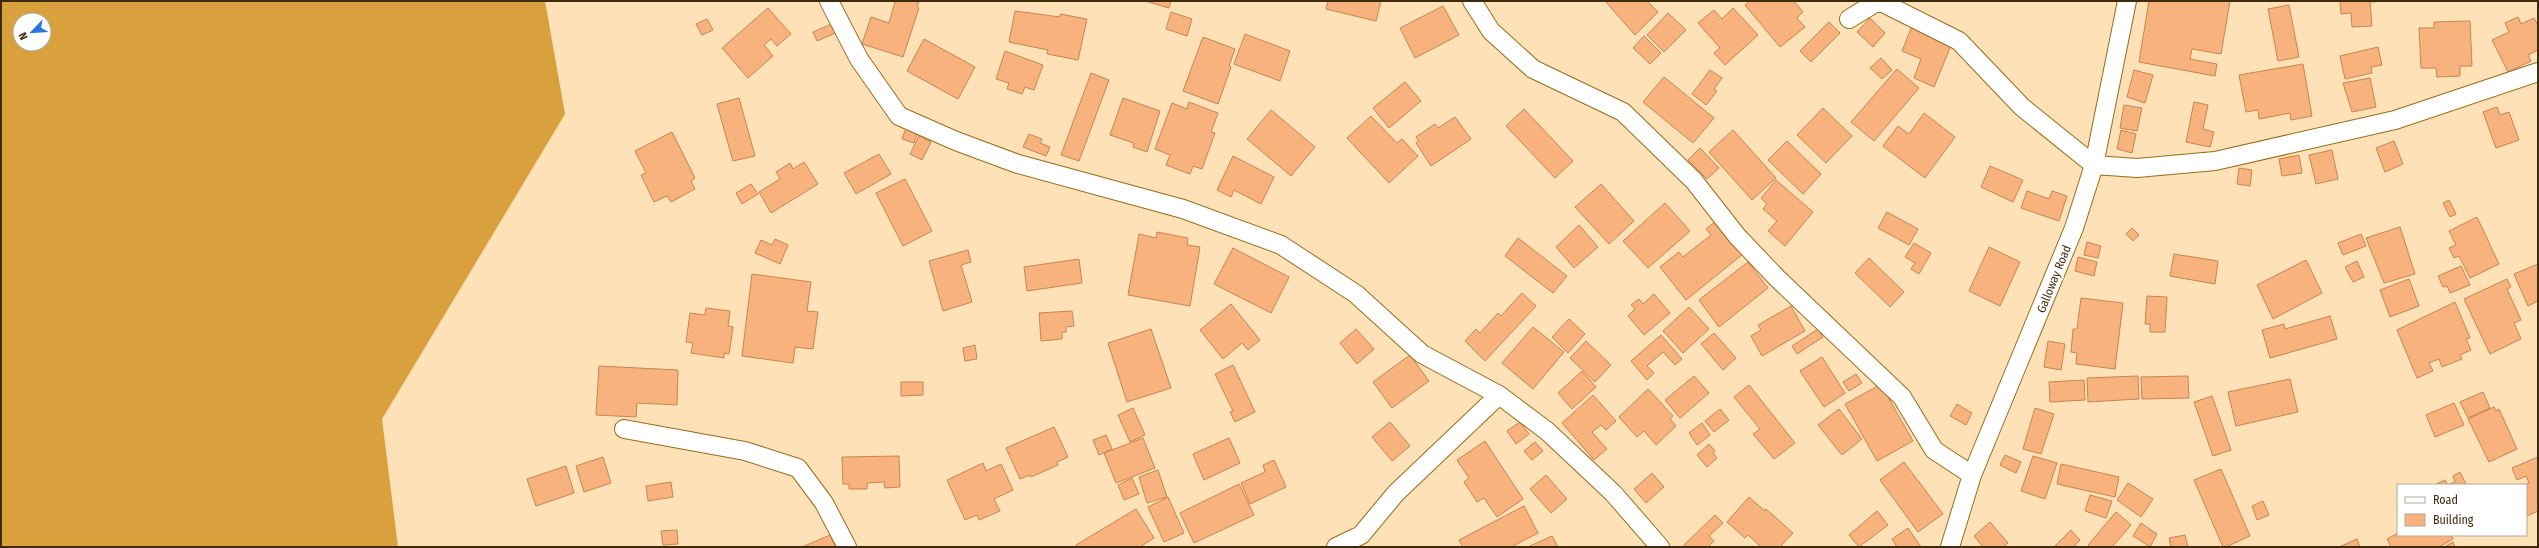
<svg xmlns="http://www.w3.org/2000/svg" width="2539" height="548" viewBox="0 0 2539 548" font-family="'Fira Sans Condensed',sans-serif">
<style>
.forest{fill:#d9a13e;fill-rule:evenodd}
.building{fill:#f8b27d;stroke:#c78550}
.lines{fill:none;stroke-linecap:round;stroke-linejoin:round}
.minor-casing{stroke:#976c1a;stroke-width:20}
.minor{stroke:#fff;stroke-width:18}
.labels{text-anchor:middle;stroke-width:4;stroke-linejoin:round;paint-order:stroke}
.street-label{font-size:12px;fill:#3e2b0b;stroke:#fff}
</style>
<rect width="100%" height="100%" fill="#fee1b6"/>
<path class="forest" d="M1,1h544l20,113 -183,305 16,128h-397zM20,20h24v24h-24z"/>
<path class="building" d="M893,1h26l-2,6 2,1 -16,49 -41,-13 9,-27 18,6 6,-21z
M1145,1h26l-2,7z
M1328,1h53l-5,20 -50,-12z
M1605,1h42l11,11 -23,23z
M1749,1h45l9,11 -6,6 8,9 -25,20 -35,-42z
M2149,1h81l-9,53 -29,-5 -2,10 27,5 -2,12 -76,-14z
M2340,1h47l-17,1 2,24 -20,1 -1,-14 -10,1z
M2289,5l10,52 -21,4 -10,-52z
M1443,6l16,29 -44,23 -15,-30z
M768,8l23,26 -14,12 -6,-7 -7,6 9,11 -25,22 -26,-30z
M1733,8l25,27 -33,30 -11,-12 6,-5 -22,-25 16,-13 8,9z
M1015,11l45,6v-3l27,5 -9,41 -31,-6 1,-4 -39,-8z
M1171,12l21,7 -5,17 -21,-7z
M1668,13l18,17 -22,22 -17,-17z
M2518,17l3,7 13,-6 4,7v25l-10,5 3,6 -23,11 -16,-32 17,-8 -4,-9z
M1870,18l15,15 -12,14 -16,-15z
M707,19l6,11 -11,5 -6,-11z
M2470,21l2,45h-12v10l-23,1 -1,-9h-15l-2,-40h15v-6z
M1829,22l11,11 -29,29 -11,-11z
M834,23l4,9 -21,9 -4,-9z
M1912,26l40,17 -18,44 -20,-9 7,-19 -19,-8z
M1245,34l45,17 -10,30 -46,-17z
M1644,36l17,17 -11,11 -17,-16z
M1203,37l32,12 -6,17 2,1 -13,37 -35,-13z
M924,39l51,28 -17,32 -51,-28z
M2378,47l4,18 -11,2 1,6 -27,6 -5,-23z
M1005,51l38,14 -9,25 -9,-3 -3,7 -15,-5 2,-6 -13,-4z
M1881,58l11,12 -10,9 -12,-11z
M2303,64l9,52 -21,4 -1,-7 -31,6 -1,-9 -12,2 -7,-37z
M1897,69l22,19 -45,53 -23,-19z
M1710,70l12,8 -8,11 3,2 -11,14 -14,-11z
M2134,70l19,5 -8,28 -18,-6z
M1091,73l18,7 -30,81 -18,-6z
M1664,77l50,41 -21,25 -50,-41z
M2370,78l6,29 -24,5 -9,-29z
M1405,82l16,19 -32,27 -16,-20z
M739,98l16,58 -22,5 -16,-57z
M1123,98l37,13 -13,41 -14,-5 1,-4 -24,-8z
M1189,102l29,11 -7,19 4,1 -13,36 -9,-3 -3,8 -24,-9 4,-10 -15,-6 17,-46 15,6z
M2194,102l14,3 -5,24 11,3 -4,15 -24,-5z
M2124,105l18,3 -5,23 -17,-3z
M2497,107l3,8 9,-3 10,28 -23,8 -13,-36z
M1823,108l29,28 -26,27 -29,-28z
M1524,109l49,52 -18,17 -49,-52z
M1271,110l44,37 -24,29 -44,-37z
M1924,113l31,24 -30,41 -42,-32 15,-20 11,8z
M1371,116l26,27 5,-4 16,17 -29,27 -42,-45z
M1455,117l16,22 -40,27 -15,-23 3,-2 -3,-4 19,-13 3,4z
M907,125l12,4 -5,14 -12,-4z
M1733,130l43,48 -24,22 -43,-48z
M2121,130l15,4 -4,19 -15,-4z
M672,132l23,46 -4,3 4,8 -24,13 -4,-6 -13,6 -13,-27 5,-2 -11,-22z
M1029,134l13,5 -2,4 10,4 -4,9 -23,-9z
M919,136l12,6 -9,18 -12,-6z
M1787,141l34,33 -18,20 -35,-34z
M2394,141l9,23 -18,8 -9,-24z
M1700,148l19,20 -12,11 -19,-19z
M2332,150l6,29 -22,5 -7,-29z
M879,154l12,20 -35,20 -12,-21z
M2299,155l3,18 -20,3 -3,-17z
M1233,156l41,21 -13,27 -27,-14 -3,7 -14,-7z
M804,162l14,22 -47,29 -12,-21 21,-13 -4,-7 14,-9 3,6z
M1990,166l33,14 -10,22 -32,-15z
M2239,168l13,2 -2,16 -13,-2z
M905,179l27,52 -29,15 -27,-53z
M1776,180l37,32 -28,34 -17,-15 9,-10 -14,-12 4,-5 -6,-6z
M751,184l7,10 -16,10 -6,-11z
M1601,184l33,37 -25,23 -34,-37z
M2027,191l22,8 3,-8 15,5 -8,25 -38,-13z
M2449,200l7,14 -6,3 -7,-14z
M1665,203l25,28 -42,37 -25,-27z
M1887,212l31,17 -9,16 -31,-17z
M2477,217l22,47 -29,14 -11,-22 -5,2 -5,-10 7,-3 -7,-14z
M1716,221l27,33 -57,46 -26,-33 19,-15 4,5 28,-22 -5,-6z
M1579,225l19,22 -24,21 -18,-21z
M2400,227l15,47 -31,9 -18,-45z
M2132,228l7,7 -6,6 -7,-7z
M1157,232l31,6 -1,7 13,2 -10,59 -62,-11 11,-61 17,4z
M2361,234l5,12 -23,9 -5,-12z
M1518,238l49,38 -14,17 -48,-37z
M775,239l13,6 -8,19 -25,-11 6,-13 11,5z
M2087,242l14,4 -3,12 -14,-3z
M1914,243l17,10 -12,21 -8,-5 4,-6 -10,-6z
M1989,247l31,15 -20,44 -31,-15z
M1233,248l56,29 -18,36 -57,-29z
M968,250l3,12 -10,3 11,37 -29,9 -14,-50z
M2174,254l44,7 -3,23 -45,-8z
M2078,257l19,5 -3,14 -19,-5z
M1869,258l35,34 -14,15 -35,-34z
M1079,259l3,24 -55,8 -3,-24z
M2306,260l16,33 -49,26 -16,-34z
M2357,261l7,16 -11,5 -8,-15z
M1748,262l20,26 -49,39 -20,-27z
M2538,264v37l-10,5 -14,-32z
M2461,266l9,19 -20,8 -3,-7 -4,1 -5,-11z
M752,274l59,8 -4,29 11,1 -5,37 -18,-2 -2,16 -51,-7z
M2409,279l10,27 -29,11 -10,-27z
M2507,279l4,8 -4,2 14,31 -7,3 7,16 -31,15 -26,-55z
M1522,293l14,13 -51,55 -20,-20 11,-12 4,4 18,-20 3,3z
M1654,294l16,19 -26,22 -16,-19 7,-7 -4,-4 8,-6 4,5z
M2147,296l20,1 -2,35h-15v-8h-5z
M2081,298l42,5 -8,66 -39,-5 1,-11 -6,-1 2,-23h4z
M2455,302l15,36 -4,1 5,11 -11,5 2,4 -20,8 -3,-8 -10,4 4,8 -16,7 -20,-48z
M1231,304l29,36 -12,10 -6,-7 -19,16 -23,-29z
M1791,306l14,25 -43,25 -11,-20 10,-6 -3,-5z
M1689,307l20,22 -26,24 -20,-22z
M706,308l24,3 -2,15 5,1 -4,27 -5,-1v5l-33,-5 2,-10 -7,-1 4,-29 15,2z
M1072,311l2,15 -8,1v5h-4v7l-21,2 -2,-28z
M2330,316l7,23 -67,19 -8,-28 22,-6 1,5z
M1569,319l16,15 -17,19 -16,-16z
M1533,327l31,25 -31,37 -31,-26z
M1151,329l20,59 -44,14 -19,-59z
M1356,329l18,20 -17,15 -17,-21z
M1818,329l5,8 -26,17 -5,-8z
M1714,333l22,25 -13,12 -22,-26z
M1661,335l21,24 -7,6 -12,-13 -16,14 7,7 -7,7 -16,-19z
M1586,341l25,24 -16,17 -25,-24z
M2048,341l17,3 -4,26 -17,-3z
M975,345l2,14 -12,2 -2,-13z
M1410,355l19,26 -37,27 -19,-26z
M1822,357l23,36 -21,14 -24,-36z
M1233,365l22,47 -20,10 -5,-10 3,-1 -18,-37z
M599,366l79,4 -1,35 -40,-2 -1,14 -40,-2z
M1582,371l14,16 -24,22 -14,-16z
M1856,374l6,9 -13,8 -6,-9z
M1694,376l15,17 -29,25 -15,-18z
M2138,376l1,23 -51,3 -1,-24z
M2188,376l1,22 -47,1 -1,-22z
M2290,379l8,33 -62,14 -8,-34z
M2084,380l1,20 -35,2 -1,-20z
M901,382h22v13l-22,1z
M1885,382l7,12 -4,3 25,44 -36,20 -32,-57z
M1749,385l46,58 -21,16 -21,-25 7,-5 -26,-32z
M1648,389l25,27 -3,3 6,7 -20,19 -12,-14 -7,6 -18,-20z
M2483,392l7,16 -22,10 -8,-16z
M1593,395l23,26 -10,9 -5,-5 -9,7 15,17 -13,11 -32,-37z
M2212,396l19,54 -18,6 -19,-54z
M2454,403l10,22 -29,12 -9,-22z
M1957,404l15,9 -6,12 -16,-9z
M2494,407l2,4 3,-2 18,40 -28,13 -21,-43z
M1133,408l12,27 -15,7 -12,-27z
M2035,408l19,6 -13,40 -18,-5z
M1720,409l9,11 -15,12 -9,-11z
M1839,409l23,30 -20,16 -24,-30z
M1390,422l20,24 -18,15 -20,-24z
M1520,422l9,12 -13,10 -9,-13z
M1702,423l8,12 -13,10 -8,-12z
M1054,427l14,30 -11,5 1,3 -27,12 -1,-2 -10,4 -14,-31z
M1106,435l6,14 -13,6 -6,-15z
M1143,438l12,30 -39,15 -12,-30z
M1229,438l11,25 -36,17 -11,-26z
M1485,441l38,58 -26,18 -13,-19 -7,4 -13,-20 5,-4 -12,-18z
M1535,442l8,9 -11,9 -8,-9z
M1709,444l6,7 -2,2 4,5 -10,9 -10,-12z
M2005,455l16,7 -5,11 -16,-8z
M899,456l1,31 -15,1 -1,-6 -17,1v6h-18v-5h-6l-1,-27z
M2033,456l24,7 -12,36 -24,-8z
M603,457l8,26 -27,9 -8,-26z
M2538,457v54l-11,5 -1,-31h-2l5,-2 -3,-7 -9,4 -5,-12z
M1274,460l12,27 -36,17 -9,-21 24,-11 -2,-7z
M1904,462l39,52 -25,18 -38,-52z
M983,463l3,8 15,-7 12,26 -19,9 6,12 -21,9 -2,-5 -12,5 -18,-40z
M2061,464l58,13 -4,20 -58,-13z
M566,466l8,27 -38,13 -9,-27z
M2221,469l29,67 -24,11h-3l-29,-67z
M1158,470l9,27 -20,6 -8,-26z
M2460,472l6,12 -18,1 7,-3 -2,-6z
M1652,473l12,14 -18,16 -12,-14z
M1546,475l21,24 -16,14 -21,-24z
M1132,478l7,16 -15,6 -6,-15z
M2445,480l3,5h-12v-1z
M671,482l2,15 -25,4 -2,-15z
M2128,483l25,16 -12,18 -24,-17z
M1239,484l15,31 -60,28 -14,-30z
M2090,495l22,6 -6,17 -21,-7z
M1168,497l16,36 -20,9 -16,-35z
M1749,497l16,14 1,-2 27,24 -13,14h-22l1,-2 -11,-10 -3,3 -18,-16z
M2263,501l6,14 -12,5 -5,-14z
M1524,506l14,27 -27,14h-48l-4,-7z
M1136,509l18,29 -14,9h-62l-2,-2z
M1877,511l11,14 -29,22 -10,-12z
M2116,512l15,13 -19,22h-21l-3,-2z
M1715,515l8,8 -14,13 5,5 -6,6h-22l-2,-2z
M1990,522l18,21 -5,4h-20l-9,-11z
M2141,523l16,11 -7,13 -17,-11z
M1908,528l13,19h-24l-5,-8z
M677,530l1,14 -15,1 -2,-14z
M2071,530l9,10 -5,5 2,2h-23z
M2398,533v2h53l2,4 -14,8h-48l-4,-8z
M830,535l6,12h-34z
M2185,535l3,12h-17l-2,-9z
M1552,536l6,11h-30z
M2357,539l3,8h-21z
M2453,542l2,5h-11z"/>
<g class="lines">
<g class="minor-casing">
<path id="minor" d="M829,1l30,58 40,57 57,25 62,23 165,45 98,36 75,49 66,60 77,41 48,36 66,62 47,54
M1472,1l19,30 42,38 90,43 71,69 43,55 40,42 125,119 32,53 38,25
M1849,19l26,-16h8l76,38 63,66 72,58 43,3 78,-7 180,-41 143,-48
M624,429l121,22 53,17 26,35 23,44
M1336,547l25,-12 35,-42 103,-98
M1950,547l22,-72 102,-247 20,-63 33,-164"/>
</g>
<use href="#minor" class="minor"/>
</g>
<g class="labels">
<g class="street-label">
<text transform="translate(2054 279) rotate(-68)" y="4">Galloway Road</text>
</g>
</g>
<rect width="2539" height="548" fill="none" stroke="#3e2b0b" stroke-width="4"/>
<rect x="2397" y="484" width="130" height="52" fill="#ffffff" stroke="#b2aa9d"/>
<rect x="2405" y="497" width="20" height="6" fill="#ffffff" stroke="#b2aa9d"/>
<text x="2433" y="504" font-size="12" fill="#3e2b0b">Road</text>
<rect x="2405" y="514" width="20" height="12" fill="#f8b27d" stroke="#b2aa9d"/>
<text x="2433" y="524" font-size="12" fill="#3e2b0b">Building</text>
<g transform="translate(32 32) rotate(245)"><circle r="19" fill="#ffffff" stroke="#b2aa9d"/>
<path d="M0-3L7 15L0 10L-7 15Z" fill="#2975e1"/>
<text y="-6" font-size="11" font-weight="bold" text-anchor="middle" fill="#3e2b0b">N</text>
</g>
</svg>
